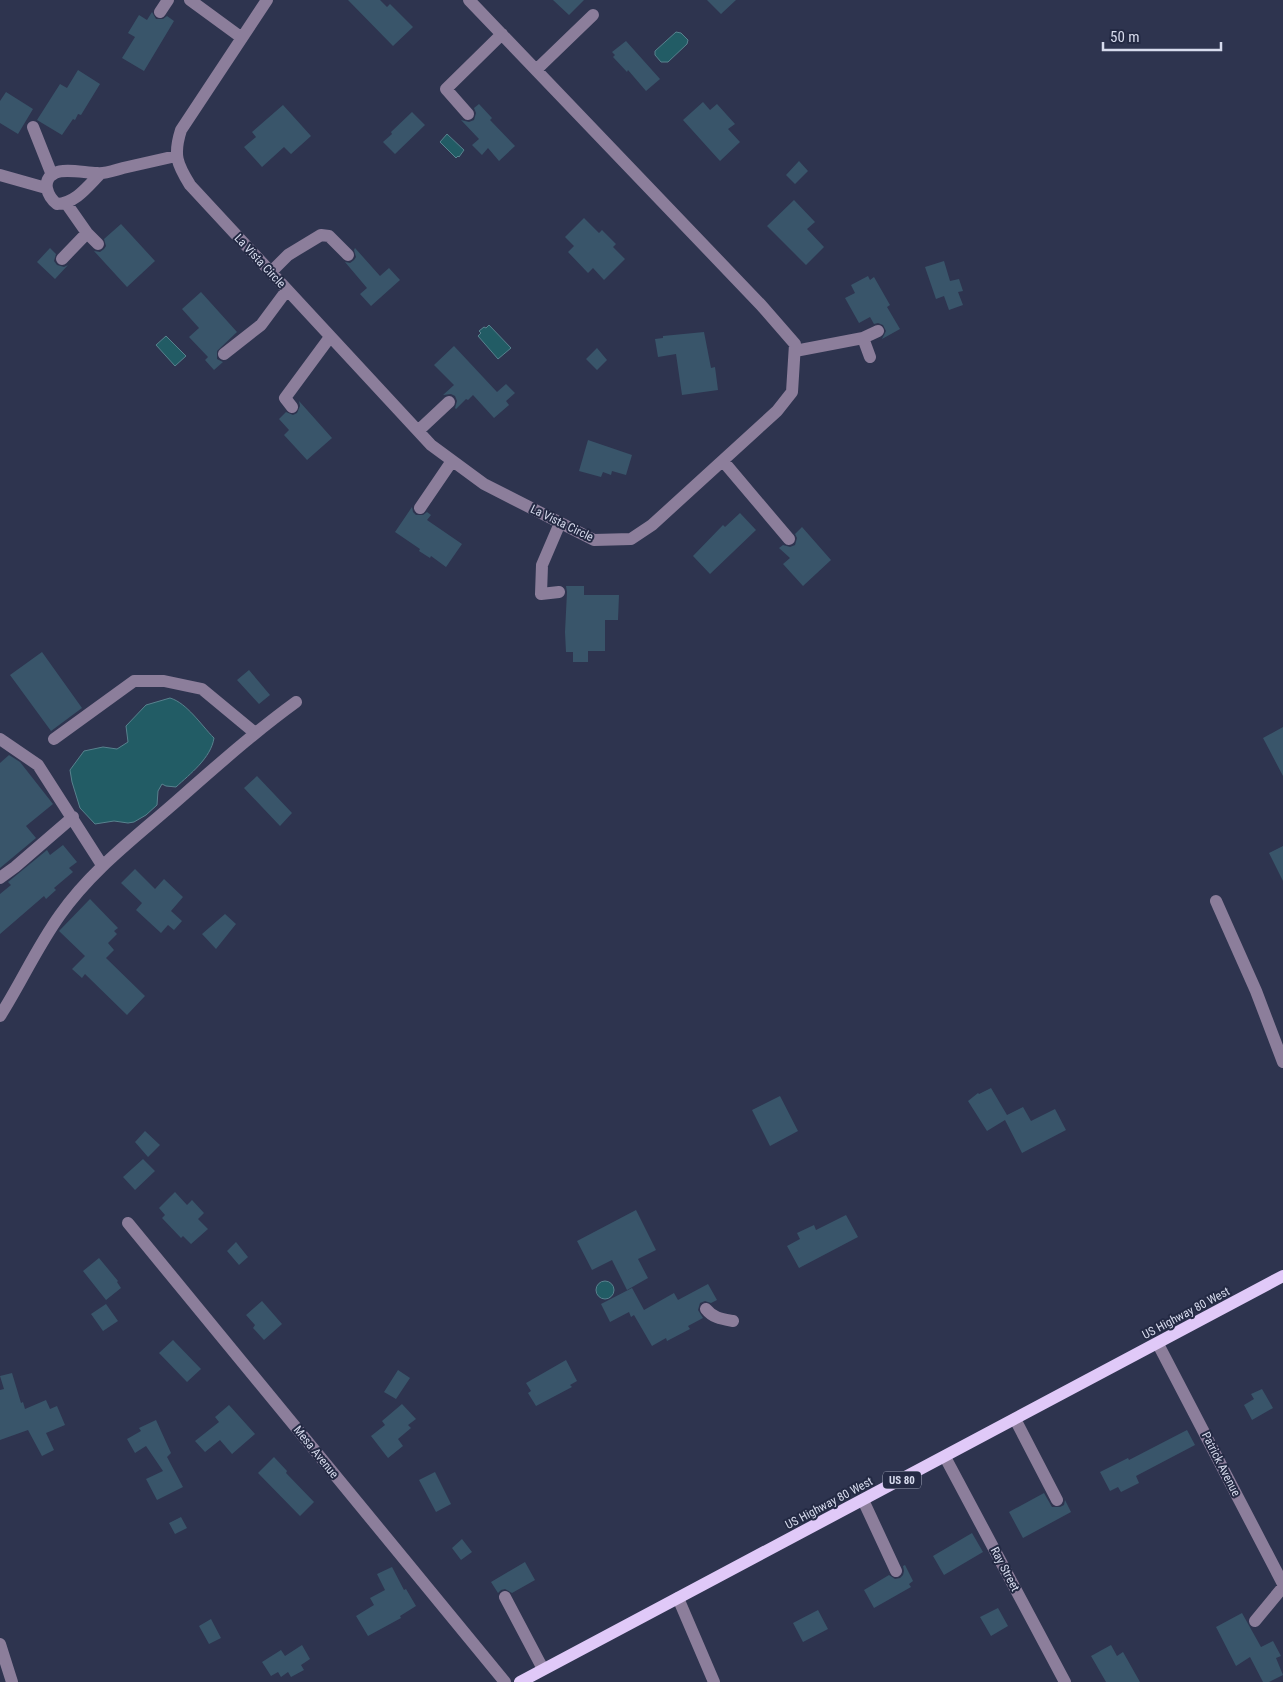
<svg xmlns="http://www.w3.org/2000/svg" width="1283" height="1682" viewBox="0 0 1283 1682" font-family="'Roboto Condensed',sans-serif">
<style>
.water{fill:#225c65;stroke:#58828e}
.building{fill:#39556a}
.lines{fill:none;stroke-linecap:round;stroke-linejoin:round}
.minor{stroke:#8c7e9b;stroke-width:12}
.major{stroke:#e0c9f8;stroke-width:12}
.labels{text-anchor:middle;stroke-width:4;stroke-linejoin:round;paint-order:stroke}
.shield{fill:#242a44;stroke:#a1a6ba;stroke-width:1}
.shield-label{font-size:11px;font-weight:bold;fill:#d7dbed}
.street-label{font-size:12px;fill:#d7dbed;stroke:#242a44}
</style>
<rect width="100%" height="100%" fill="#2e344f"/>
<path class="water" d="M676,32l5,1 7,7 -1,4 -19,18h-7l-6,-7v-4z
M447,134l17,16 -5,7 -1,-1 -2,2 -16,-16z
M489,325l22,23 -13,11 -20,-23 3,-3 -2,-2 5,-4 2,1z
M166,336l20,20 -11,10 -19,-21z
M170,698c17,5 31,27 44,40 -3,20 -24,36 -38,49l-10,-1 -4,-2 -4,7 -1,14 -11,10 -12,7 -6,1 -14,-2 -19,3 -15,-16 -8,-26 -2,-12 14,-19 19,-4 14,2 11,-7 -2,-16 20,-21z
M596 1290a9 9 0 1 1 18 0a9 9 0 1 1-18 0Z"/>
<path class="building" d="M348,0h32l7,7 3,-3 23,23 -20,19z
M553,0h31l-15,15z
M707,0h29l-15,14z
M152,12l4,7h7l4,-3 7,5 -30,50 -22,-13 13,-21 -7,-4 11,-18 8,5z
M626,41l34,38 -14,12 -18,-21 -1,2 -14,-15 2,-2 -3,-3z
M78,70l22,14 -19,31 -3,-1 -3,6 -2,-1 -11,16 -25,-15 23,-36 7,4z
M6,92l27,17 -15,25 -18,-11v-22z
M703,102l7,8 7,-6 18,20 -7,5 12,13 -20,19 -37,-41z
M479,104l13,14 -2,2 25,26 -16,15 -11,-13 -6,7 -10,-10 7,-6 -18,-19 8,2 5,-2 2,-7 -2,-5z
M283,105l28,31 -20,18 -7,-7 -22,20 -18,-20 12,-10 -4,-5z
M412,112l13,13 -30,29 -12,-12 9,-8 -1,-2z
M799,161l9,10 -13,13 -9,-9z
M794,200l21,22 -8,7 17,18 -18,18 -39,-39z
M584,218l15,15 3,-3 14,14 -3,3 12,12 -21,21 -11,-12 -5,5 -20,-21 6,-6 -9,-9z
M121,224l34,37 -28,26 -33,-36 6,1 4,-3 2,-3 -2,-7z
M50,248l6,6 -2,7 3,4 7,2 4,-2 -13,14 -18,-17z
M355,248l25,28 9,-8 11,12 -29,26 -11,-12 7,-6 -22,-26 5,1 4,-3 2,-3 -2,-7z
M944,261l6,20 9,-2 4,12 -5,1 5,13 -14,5 -5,-14 -8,3 -11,-32z
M868,276l2,4 4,-3 16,28 -3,2 13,22 -18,10 4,-8 -3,-6 -5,-2 -4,1 -4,-7 -11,6 -14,-25 10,-5 -4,-8z
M201,292l36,40 -20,19v8l6,3 -9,8 -9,-10 3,-3 -19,-20 10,-9 -17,-19z
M704,332l7,36 4,-1 3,23 -36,5 -6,-41 -18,3 -3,-18 8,-1v-2z
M454,346l43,46 9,-8 9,9 -9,8 3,4 -15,13 -21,-23 -5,5 -2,-1 -10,10 -1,-1 2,-7 -2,-5 -4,-2 -8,1 11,-10 -20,-20z
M597,348l10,12 -10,10 -11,-11z
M299,401l33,37 -25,22 -23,-25 5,-5 -10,-11 7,-7 7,3 4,-2 3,-7z
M588,440l44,15 -6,20 -14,-4 -1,4 -8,-3 -2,5 -22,-6z
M412,507l1,5 3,3h7l4,-3 4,3 -4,5 35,24 -16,23 -15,-11 -1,2 -11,-7 1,-2 -25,-17z
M740,513l16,17 -46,44 -17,-18 30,-31 2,2z
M802,527l29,33 -28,26 -20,-22 7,-6 -11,-10 4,-3 7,2 5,-2 2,-7 -2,-4z
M566,586h18v9h35l-1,25h-13v31h-17v11h-15v-10h-7l-1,-20 2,-40z
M42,652l40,56 -31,23 -41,-56z
M249,670l21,25 -11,9 -22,-24z
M1283,727v49l-20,-38z
M9,755l11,7 33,42 -27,22 10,12 -36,30v-105z
M257,776l35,37 -12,13 -36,-38z
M63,845l14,17 -8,6 4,4 -19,16 2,2 -10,9 -2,-3 -44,38v-40l11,-9 -3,-3 39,-32 3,5z
M1283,846v35l-14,-28z
M135,869l20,20 9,-10 19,18 -12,14 11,10 -8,9 -6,-5 -7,8 -25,-23 6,-7 -21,-20z
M90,899l28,29 -4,3 3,3 -9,9 6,7 -8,8 39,38 -18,19 -42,-41 -3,4 -10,-9 13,-13 -26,-25z
M225,914l11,10 -20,25 -14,-15z
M991,1088l16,27 16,-8 8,14 24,-12 11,21 -44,23 -17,-33 -18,11 -19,-30 10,-8 1,1z
M780,1096l18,35 -28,15 -18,-36z
M145,1131l15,14 -12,12 -13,-15z
M143,1159l12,12 -20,19 -12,-13z
M175,1192l12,13 5,-5 12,13 -6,6 10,10 -17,15 -8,-8 -2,2 -19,-20 3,-3 -6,-7z
M636,1210l20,40 -18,9 10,19 -21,12 -15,-30 -20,10 -15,-29z
M846,1215l12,22 -59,31 -12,-22 13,-7 -3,-6 17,-8 2,5z
M236,1242l12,15 -9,8 -12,-14z
M99,1258l19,23 -1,1 4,6 -15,12 -23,-29z
M708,1284l9,16 -6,3 -6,-2 -5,2 -2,7 5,8 -15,8 2,3 -23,12 -1,-3 -14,8 -18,-31 -3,2 -2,-5 -19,10 -9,-18 31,-16 12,22 30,-17 4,7z
M262,1301l20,23 -18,16 -11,-12 2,-3 -9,-10z
M106,1304l12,17 -15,10 -12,-17z
M173,1340l28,29 -14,13 -28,-29z
M566,1360l11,21 -7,4 2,2 -36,19 -8,-13 3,-2 -5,-8z
M398,1370l12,8 -14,21 -12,-7z
M12,1373l9,30 2,-1 2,7 21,-9 4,9 7,-3 8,19 -19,8 8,17 -12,6 -14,-26 -28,10v-50l4,-1 -4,-13z
M1262,1389l11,19 -21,12 -8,-15 10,-6 -3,-5z
M402,1404l14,15 -8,6 3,3 -13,11 5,7 -15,12 -17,-22 14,-11 -3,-4z
M229,1405l26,29 -23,20 -12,-14 -15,12 -10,-11 24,-19 -4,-5z
M156,1420l15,33 -4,4 16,30 -26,13 -11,-21 17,-8 -17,-25 -11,7 -8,-14 14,-8 -2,-3z
M1187,1430l8,15 -59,31 3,7 -18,9 -3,-5 -8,4 -10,-19 28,-14 1,2z
M274,1457l13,14 -1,2 28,29 -14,14 -42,-43z
M435,1472l16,32 -15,8 -17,-32z
M1044,1493l8,14h8l4,-2 1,-5 6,12 -48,26 -14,-26z
M181,1517l6,11 -12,6 -6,-11z
M972,1533l11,19 -39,23 -11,-19z
M462,1539l10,13 -11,8 -9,-12z
M525,1562l10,18 -23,13 -7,-4 -4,1 -3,3 -7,-11z
M905,1565l8,16 -4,3 2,3 -37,21 -10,-18 25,-15 6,4 5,-1 3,-3 1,-4 -1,-5z
M392,1567l12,23 2,-1 10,17 -16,10 1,2 -33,18 -12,-20 18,-11 -4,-7 15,-8 -8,-16z
M998,1608l10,18 -17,10 -11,-19z
M818,1610l10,19 -25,13 -10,-19z
M1242,1613l19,34 12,-6 8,15 -5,2 7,17 -14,7h-6l-13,-25 -14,9 -20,-39z
M211,1619l10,19 -12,6 -10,-18z
M302,1645l8,14 -9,6 3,5 -13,7 -3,-5 -7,5 -3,-5 -7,4 -9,-14 19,-12 4,6z
M1111,1645l6,11 6,-4 17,30h-34l-15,-26z"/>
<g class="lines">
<path class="minor" d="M190,0l52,38
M267,0l-86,130c-8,25 -4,34 9,55l241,260 53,39 110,56 37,-1 21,-14 125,-114 15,-19 3,-48 -34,-39 -292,-305
M160,12l8,-12
M536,70l57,-55
M468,114l-22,-25 56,-55
M33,127l19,48
M100,174c-12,12 -24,29 -43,30 -9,-7 -17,-24 -2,-31 9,-5 31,0 42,0 8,1 18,-3 26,-5 18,-4 35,-8 53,-12
M0,175l46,13
M87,233l11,11
M62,259l25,-26 -21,-30
M271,272l17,-17 33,-20 8,1 19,19
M863,338l15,-7
M795,351l68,-13 7,19
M224,354l37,-29 26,-35
M292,407l-7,-9 45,-61
M418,431l31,-29
M723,461l66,78
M420,508l32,-47
M559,592l-18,2 1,-29 18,-42
M0,739l38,26 64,100
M54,739l80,-58h30l38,8 53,44
M0,878l15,-11 58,-50
M1216,901l40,90 27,71
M0,1016c21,-33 37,-69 60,-101 30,-43 72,-75 111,-109 41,-36 81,-72 125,-104
M128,1223l377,459
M706,1309c7,9 16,10 27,12
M1158,1344l125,240
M1015,1419l42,81
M945,1457l120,225
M863,1500l33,71
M505,1597l38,72
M678,1598l36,84
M1255,1621l28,-34
M0,1644l12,38"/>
<path class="major" d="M520,1682l763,-406"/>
</g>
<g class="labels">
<rect class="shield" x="883" y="1471.5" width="38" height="17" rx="4"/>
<g class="shield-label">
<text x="902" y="1484">US 80</text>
</g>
<g class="street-label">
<text transform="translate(260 261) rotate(47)" y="4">La Vista Circle</text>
<text transform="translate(562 523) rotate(26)" y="4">La Vista Circle</text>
<text transform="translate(1186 1313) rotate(-28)" y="4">US Highway 80 West</text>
<text transform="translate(316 1452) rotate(51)" y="4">Mesa Avenue</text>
<text transform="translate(1221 1464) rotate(63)" y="4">Patrick Avenue</text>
<text transform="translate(829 1503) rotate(-28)" y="4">US Highway 80 West</text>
<text transform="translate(1005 1569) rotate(62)" y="4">Ray Street</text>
</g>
</g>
<path d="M1103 42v8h118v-8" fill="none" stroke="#d7dbed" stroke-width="2.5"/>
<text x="1110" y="42" font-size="15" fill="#d7dbed" stroke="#242a44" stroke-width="4" paint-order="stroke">50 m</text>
</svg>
